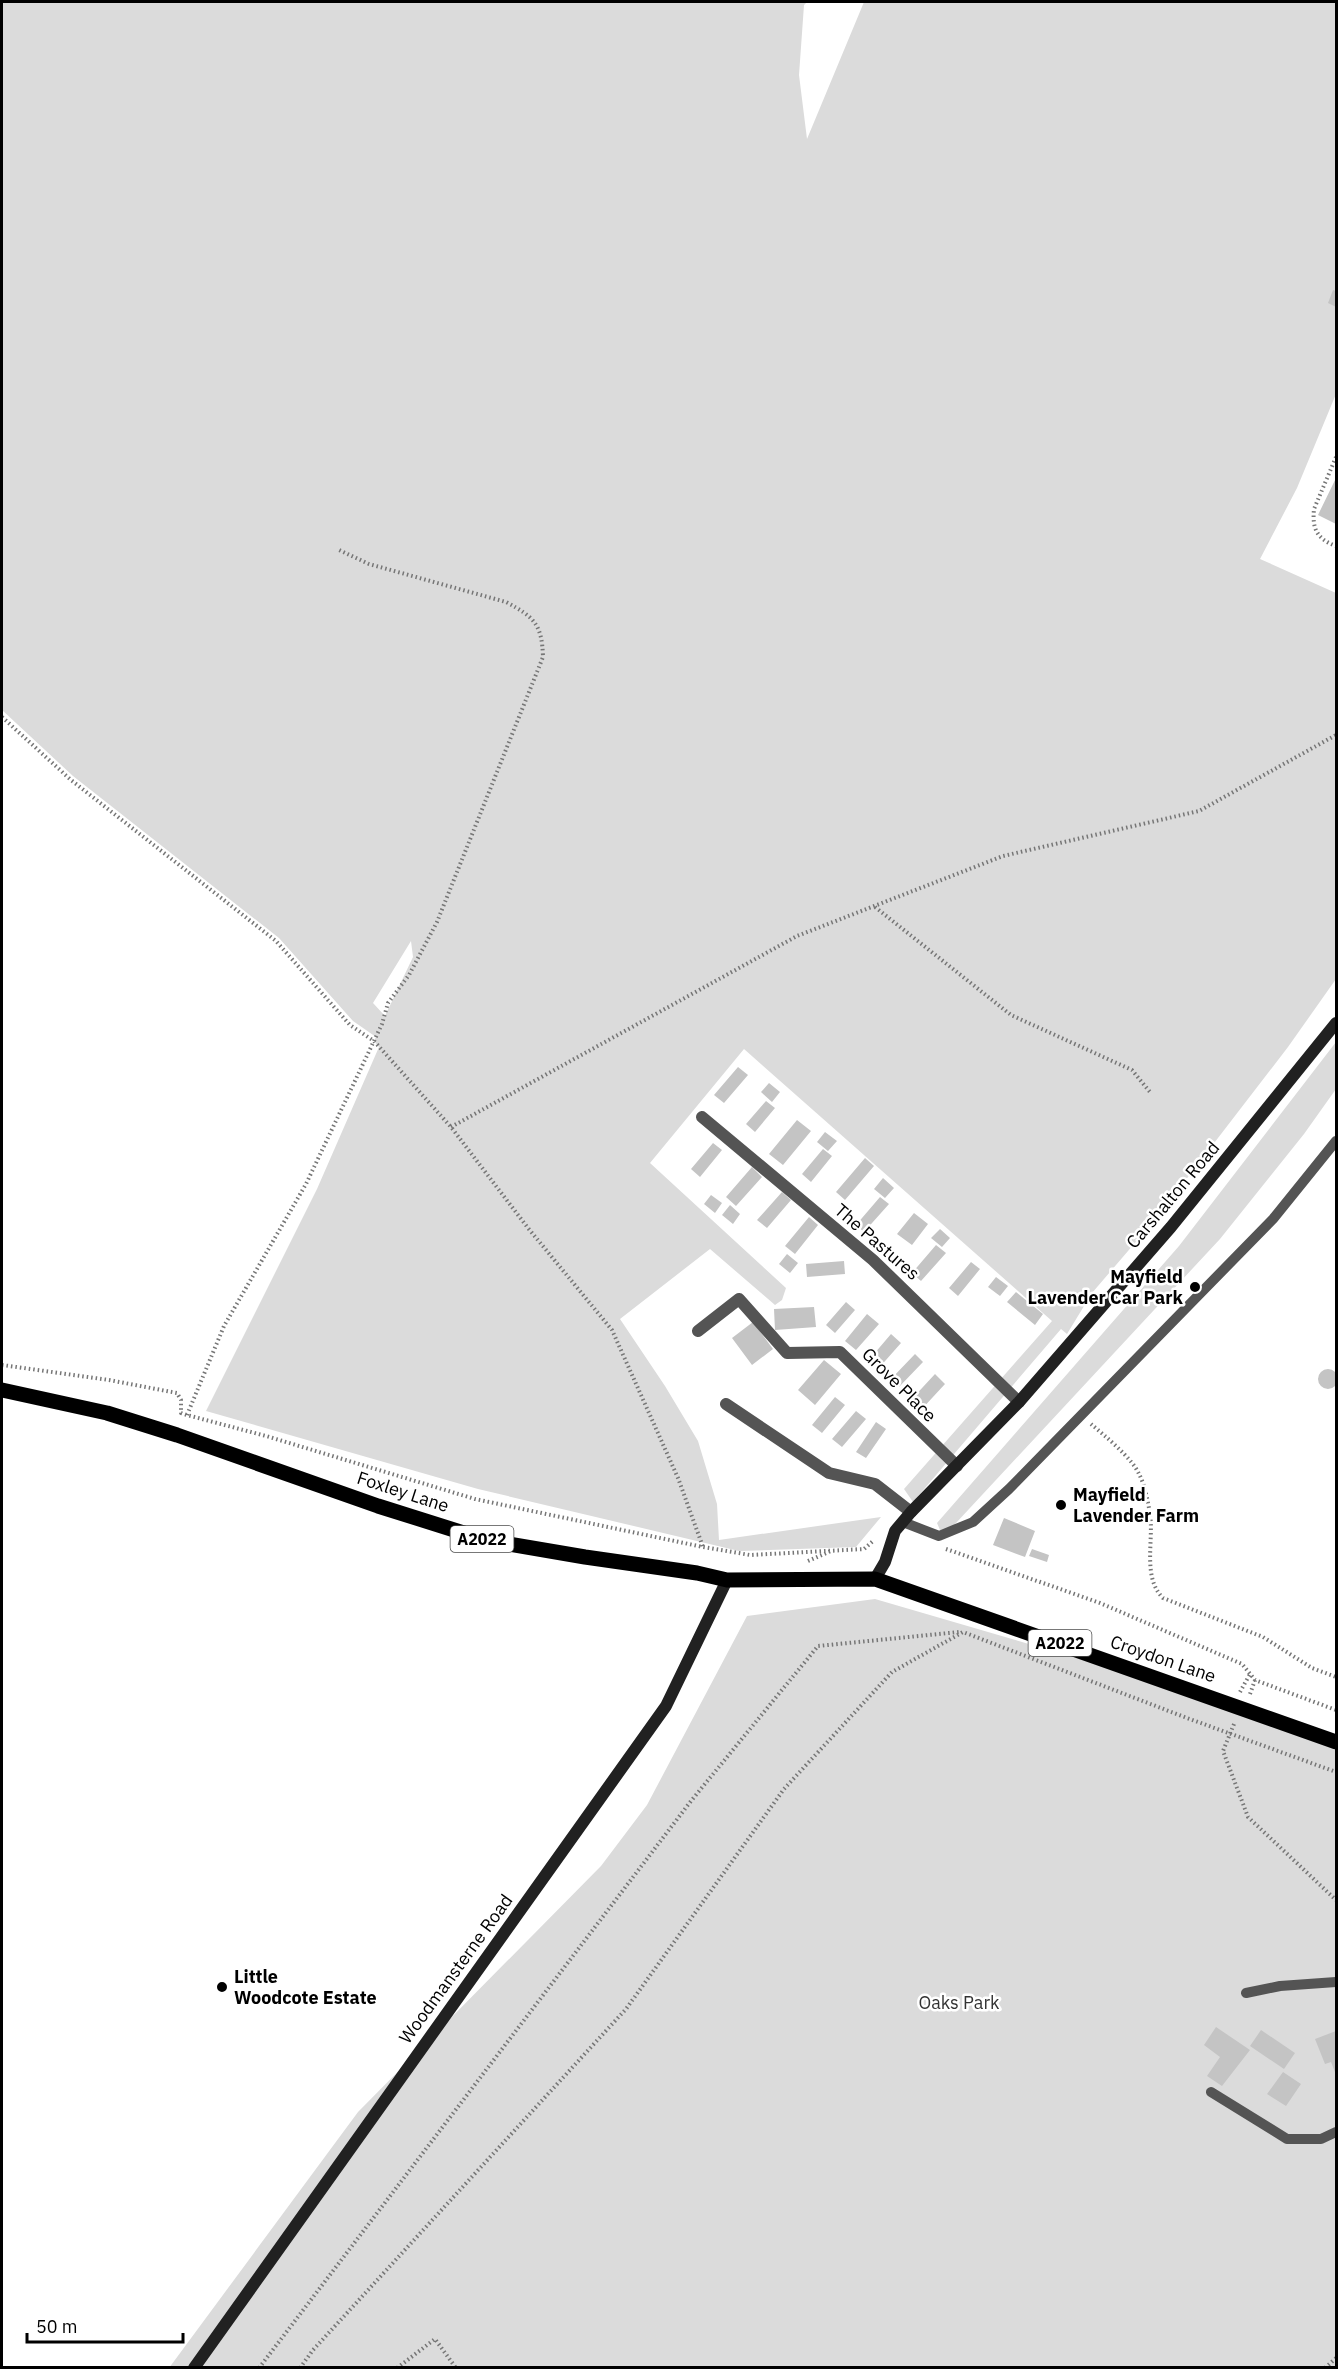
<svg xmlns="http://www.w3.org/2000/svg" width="1338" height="2369" viewBox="0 0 1338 2369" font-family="'IBM Plex Sans',sans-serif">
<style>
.green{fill:#dbdbdb;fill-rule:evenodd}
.building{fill:#c4c4c4}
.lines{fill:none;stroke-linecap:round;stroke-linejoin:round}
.path{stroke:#767676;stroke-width:4;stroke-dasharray:1.5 3;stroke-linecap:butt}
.lane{stroke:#545454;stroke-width:10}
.street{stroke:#545454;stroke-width:12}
.secondary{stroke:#212121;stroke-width:12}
.primary{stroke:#000;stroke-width:15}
.poi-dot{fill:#000;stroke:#fff;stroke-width:2}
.labels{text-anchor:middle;stroke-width:5;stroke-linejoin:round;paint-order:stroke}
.shield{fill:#fff;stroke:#4c4c4c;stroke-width:1.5}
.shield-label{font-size:16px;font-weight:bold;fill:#000}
.street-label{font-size:18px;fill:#000;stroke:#fff}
.poi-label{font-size:18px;font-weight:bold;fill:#000;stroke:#fff;text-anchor:start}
.park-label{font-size:18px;fill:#323232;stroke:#fff}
</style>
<rect width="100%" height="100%" fill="#fff"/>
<path class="green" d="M2,2h805l-3,3 -5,70 8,64 57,-137h472v392l-39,94 -37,71 76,34v386l-48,68 -130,169 -66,77 -25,41 -6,-5 -148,173 -9,-13 148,-168 -308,-272 -94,114 136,125 -4,12 -7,5 -65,-56 -90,70 45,67 33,55 19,63 2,36 162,-23 -25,30 -117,4 -261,-62 -272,-78 111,-222 62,-142 -5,-6 2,-4 -23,-16 -74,-83 -206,-162 -71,-66zM411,941l2,16 -28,59 -12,-13z
M1336,1042v47l-32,45 -84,105 -277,298 -6,-14 242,-277z
M875,1599l353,103 108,40v625l-1167,1 189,-256 243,-246 46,-61 100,-189z"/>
<path class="building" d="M1333,290l3,1v16l-8,-4z
M1336,478v46l-18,-9z
M738,1067l10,8 -24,28 -10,-8z
M769,1083l11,9 -8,10 -11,-10z
M766,1101l9,7 -20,24 -9,-8z
M797,1120l14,11 -28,34 -14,-11z
M825,1132l12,9 -9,10 -11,-9z
M713,1143l9,7 -22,27 -9,-8z
M823,1149l9,7 -21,26 -9,-8z
M865,1158l9,8 -29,34 -9,-8z
M752,1167l10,10 -26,29 -10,-9z
M883,1178l11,10 -9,10 -11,-9z
M782,1192l9,8 -24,28 -10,-8z
M711,1195l11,8 -7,10 -11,-9z
M880,1197l9,7 -25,28 -8,-7z
M730,1205l10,9 -7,10 -11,-9z
M914,1213l14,11 -16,21 -15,-11z
M809,1217l9,8 -23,29 -10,-8z
M940,1229l10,9 -8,9 -11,-9z
M936,1245l10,8 -25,28 -9,-8z
M787,1254l11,9 -8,10 -11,-9z
M844,1261l1,13 -38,3 -1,-13z
M971,1262l9,7 -22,27 -9,-8z
M996,1277l12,9 -8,10 -12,-9z
M1016,1292l27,22 -8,11 -28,-23z
M846,1302l9,8 -20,23 -9,-8z
M814,1307l2,20 -41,3 -1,-21z
M867,1314l12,10 -23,26 -11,-9z
M753,1322l20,27 -21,16 -20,-27z
M891,1334l10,9 -23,26 -10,-8z
M915,1354l8,8 -24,25 -8,-8z
M824,1360l17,14 -26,31 -17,-15z
M1318 1379a10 10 0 1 1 20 0a10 10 0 1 1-20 0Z
M935,1374l10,10 -25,27 -10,-10z
M835,1397l10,8 -23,28 -10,-8z
M856,1411l10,8 -24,28 -10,-8z
M876,1422l10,7 -20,29 -10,-6z
M1004,1518l31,13 -10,26 -32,-12z
M1032,1549l17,6 -2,7 -18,-6z
M1216,2027l34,23 -28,36 -15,-10 13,-19 -16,-12z
M1261,2030l34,23 -11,16 -34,-23z
M1336,2031v41h-1l-4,-10 -6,2 -10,-25z
M1283,2072l18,12 -15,22 -19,-12z"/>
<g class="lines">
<path class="path" d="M1336,457l-22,52c-2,20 3,30 22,37
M2,717l69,63 205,161 74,84 24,16 77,86 77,101 84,102 66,148 25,69
M875,907l136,108 121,55 18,22
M451,1127l346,-191 206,-80 196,-45 137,-76
M2,1365l107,15 68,13 4,7v13l6,2 79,21 209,63 228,48 47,8 114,-6 10,-9
M187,1415l37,-89 82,-142 76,-160 6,-21 21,-28 28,-53 106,-265c-1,-33 -9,-40 -37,-55l-137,-38 -30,-14
M1091,1424c14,12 41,34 48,50 6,11 9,28 11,40 4,27 -8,63 13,84l100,39 49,31 24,9
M946,1549l154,54 142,61 13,16 81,30
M808,1561l23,-10
M1240,1692l10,-18
M1250,1694l5,-14
M1234,1724l-11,27 25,66 88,83
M259,2368l432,-567 127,-155 141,-14
M300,2368l13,-18 313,-341 158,-220 108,-117 71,-40 224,86 149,54
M397,2368l38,-29 21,29
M1325,2368l11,-10"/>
<path class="lane" d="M903,1522l36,14 34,-14 36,-33 264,-270 63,-78
M1246,1993l34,-7 56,-4
M1211,2092l76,47h34l15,-7"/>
<path class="street" d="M702,1117l171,143 146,142
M698,1331l41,-32 48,54 53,-1 117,114
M726,1404l103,69 46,11 36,28"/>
<path class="secondary" d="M875,1579l10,-17 10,-31 16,-19 108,-110 152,-175 165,-204
M194,2368l472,-662 61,-126"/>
<path class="primary" d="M2,1390l105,23 70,22 201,71 108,34 99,17 112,16 30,7 148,-1 461,163"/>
</g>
<g class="poi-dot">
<circle cx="1195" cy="1287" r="6"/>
<circle cx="1061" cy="1505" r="6"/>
<circle cx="222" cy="1987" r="6"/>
</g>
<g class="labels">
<g class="shield">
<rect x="450.5" y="1526" width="63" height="26" rx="4.5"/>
<rect x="1028.5" y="1630" width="63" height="26" rx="4.5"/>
</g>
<g class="shield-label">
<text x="482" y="1545">A2022</text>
<text x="1060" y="1649">A2022</text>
</g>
<g class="street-label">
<text transform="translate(1173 1195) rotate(-50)" y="6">Carshalton Road</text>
<text transform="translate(877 1242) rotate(41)" y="6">The Pastures</text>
<text transform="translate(899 1385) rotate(45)" y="6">Grove Place</text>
<text transform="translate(403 1492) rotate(18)" y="6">Foxley Lane</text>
<text transform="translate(1163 1659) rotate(19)" y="6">Croydon Lane</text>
<text transform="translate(456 1969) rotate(-54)" y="6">Woodmansterne Road</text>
</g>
<g class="poi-label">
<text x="1183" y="1283" text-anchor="end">Mayfield<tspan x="1183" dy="21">Lavender Car Park</tspan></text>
<text x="1073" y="1501">Mayfield<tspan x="1073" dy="21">Lavender Farm</tspan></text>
<text x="234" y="1983">Little<tspan x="234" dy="21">Woodcote Estate</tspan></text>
</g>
<g class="park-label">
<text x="959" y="2009">Oaks Park</text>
</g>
</g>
<rect width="1338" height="2369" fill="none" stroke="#000000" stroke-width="6"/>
<path d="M27 2333v9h156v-9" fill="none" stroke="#000000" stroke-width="3"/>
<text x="36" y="2333" font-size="18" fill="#000000" stroke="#ffffff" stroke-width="4.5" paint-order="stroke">50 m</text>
</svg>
